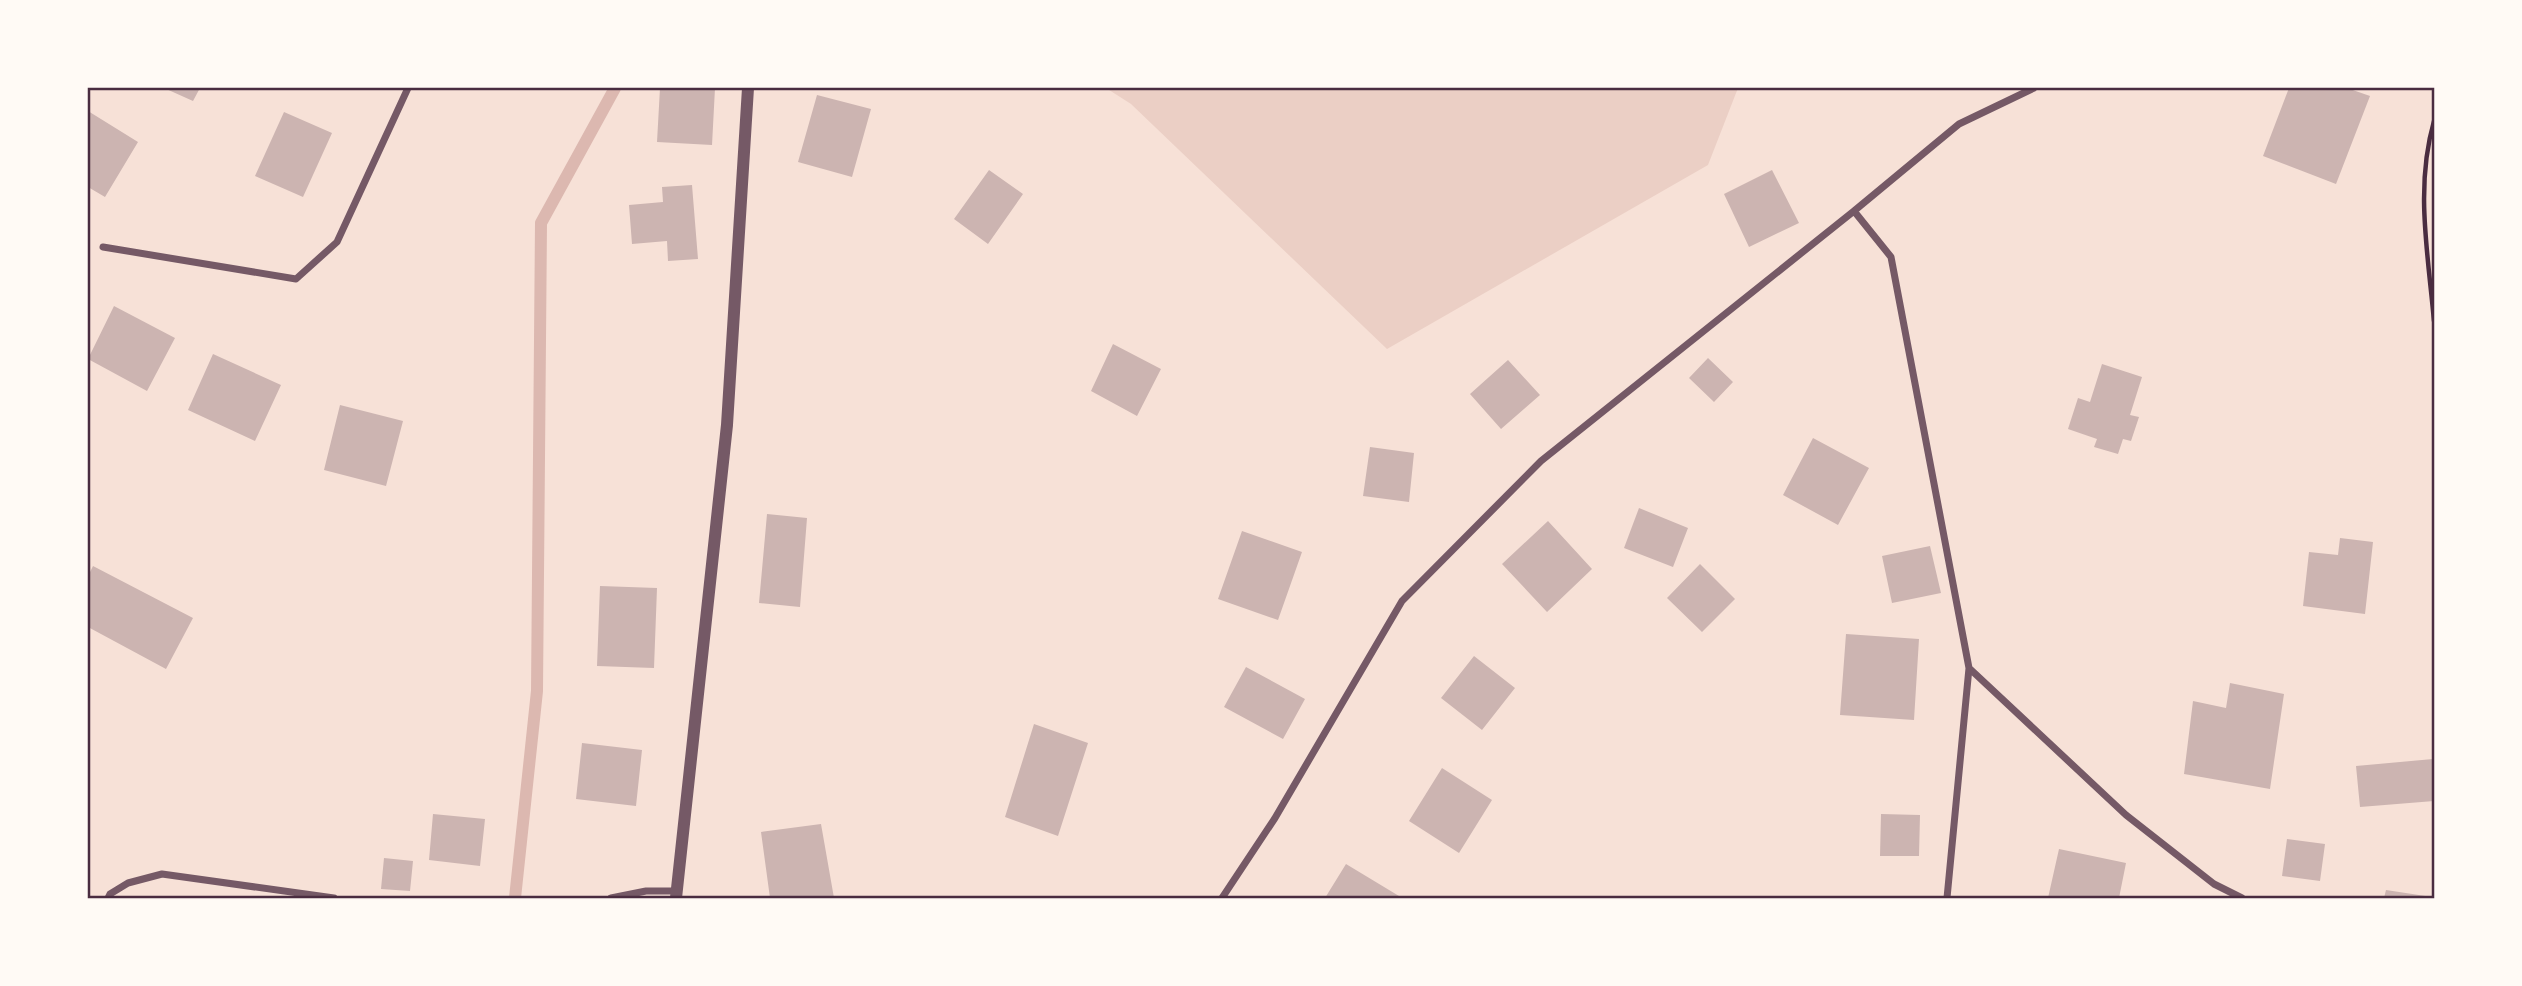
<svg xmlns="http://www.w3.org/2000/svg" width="2522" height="986" viewBox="0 0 2522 986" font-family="Mulish,sans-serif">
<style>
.green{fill:#ebcfc5}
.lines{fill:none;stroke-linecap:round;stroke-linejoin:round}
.stream{stroke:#dcb8b0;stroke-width:12}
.building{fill:#ccb4b1}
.path{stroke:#4a2c40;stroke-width:4.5}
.minor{stroke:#755966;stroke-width:7}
.tertiary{stroke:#755966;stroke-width:12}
.neatline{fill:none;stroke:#4a2c40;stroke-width:2.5}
</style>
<rect width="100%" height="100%" fill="#f7e1d7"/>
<path class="green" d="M1106,88h632l-30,77 -321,184 -256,-245z"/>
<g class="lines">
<path class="stream" d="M515,898l22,-207 4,-468 74,-135"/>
</g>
<path class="building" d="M164,88h36l-7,13z
M660,88h55l-3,57 -55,-3z
M2289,88h58l23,8 -34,88 -73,-28z
M817,95l54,14 -19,68 -54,-15z
M88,111l50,31 -33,55 -17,-10z
M284,112l48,21 -29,64 -48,-21z
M989,170l34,24 -35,50 -34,-25z
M1772,170l27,53 -50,24 -25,-53z
M692,185l6,74 -30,2 -1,-20 -35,3 -3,-39 34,-3 -1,-15z
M114,306l61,32 -28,53 -59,-32z
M1113,344l48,25 -24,47 -46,-25z
M213,354l68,31 -26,56 -67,-31z
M1708,358l25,24 -19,20 -25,-24z
M1508,360l32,35 -39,34 -31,-35z
M2102,364l40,13 -12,38 9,2 -8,24 -8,-2 -5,15 -24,-7 3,-8 -29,-10 10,-31 12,4z
M340,405l63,16 -17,65 -62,-16z
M1813,438l56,30 -31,57 -55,-30z
M1370,447l44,6 -5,49 -46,-6z
M1639,508l49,20 -15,39 -49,-19z
M767,514l40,4 -7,89 -41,-4z
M1548,521l44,48 -45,43 -45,-48z
M1242,531l60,21 -24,68 -60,-21z
M2340,538l33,4 -8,72 -62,-8 6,-54 29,3z
M1930,546l11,47 -49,10 -10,-47z
M1700,564l35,35 -33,33 -35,-34z
M93,566l100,52 -27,51 -78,-42v-51z
M600,586l57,2 -3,80 -57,-2z
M1846,634l73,5 -5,81 -74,-5z
M1474,656l41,32 -33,42 -41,-32z
M1246,667l59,32 -22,40 -59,-32z
M2230,683l54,11 -14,95 -86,-15 9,-73 33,7z
M1034,724l54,19 -30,93 -53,-19z
M582,743l60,7 -6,56 -60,-7z
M2433,759l1,42 -74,6 -4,-41z
M1442,768l50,32 -33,53 -50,-32z
M433,814l52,5 -5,47 -51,-6z
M1881,814l39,1 -1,41h-39z
M821,824l13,74h-64l-9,-66z
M2287,839l38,5 -5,37 -38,-5z
M2059,849l67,14 -7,35h-71z
M384,858l29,3 -3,30 -29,-2z
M1346,864l53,32 -1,2h-73z
M2386,890l46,7v1h-48z"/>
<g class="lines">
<path class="path" d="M2434,121c-19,66 -6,132 0,200"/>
<path class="minor" d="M1854,211l105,-87 75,-36
M103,247l193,32 41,-37 71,-154
M108,898l2,-4 18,-11 34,-9 172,24
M611,898l35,-7h31
M1222,898l53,-80 127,-217 139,-140 313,-250 37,46 78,411 157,147 88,69 28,14
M1947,898l22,-230"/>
<path class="tertiary" d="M676,898l51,-473 21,-337"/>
</g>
<rect width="2522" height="986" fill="none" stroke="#fffaf5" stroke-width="178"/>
<rect x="89" y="89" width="2344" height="808" class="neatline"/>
</svg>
